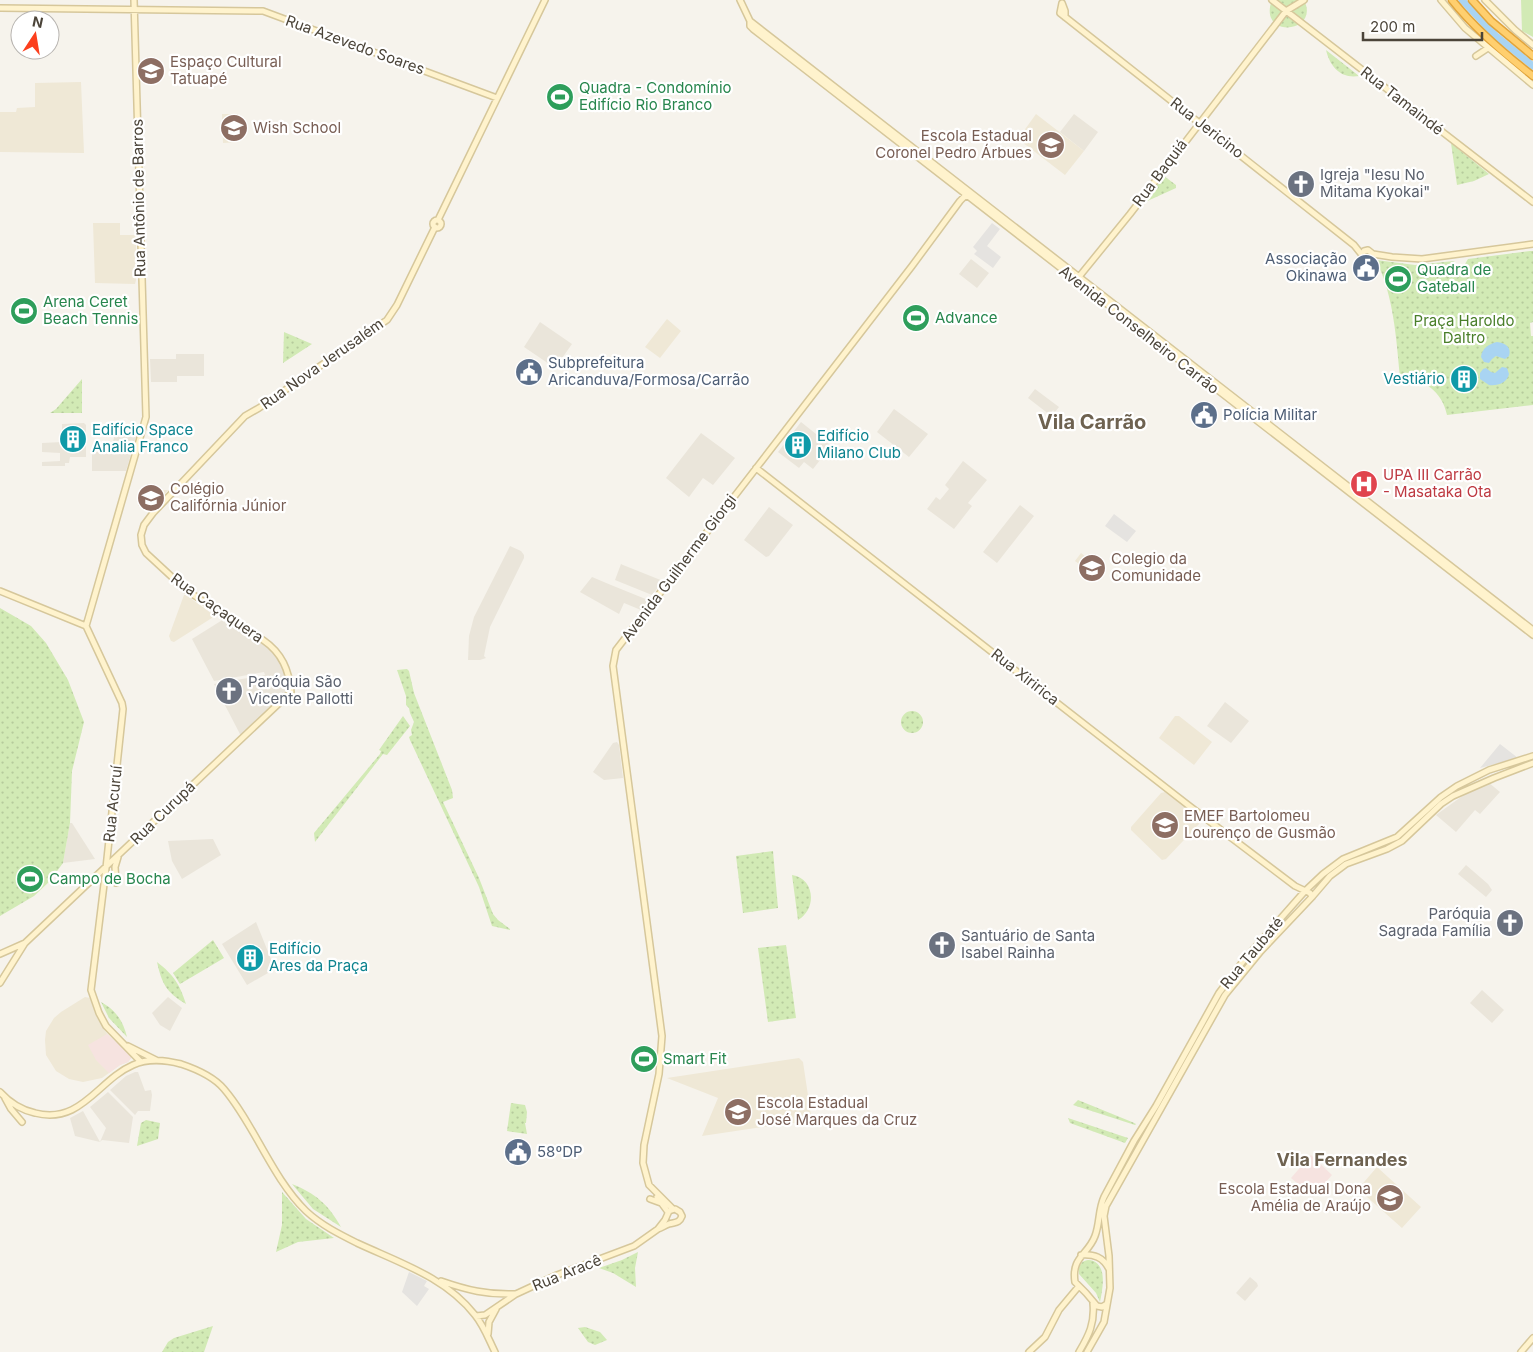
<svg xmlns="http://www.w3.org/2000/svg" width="1533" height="1352" viewBox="0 0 1533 1352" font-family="Inter,sans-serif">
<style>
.residential{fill:#eae5da}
.education{fill:#efe8d6}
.medical{fill:#f6e3e0}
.green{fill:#d2eab5}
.park{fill:url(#park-dots)}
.parking{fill:#e5e3e0}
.water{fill:#a9d4f2}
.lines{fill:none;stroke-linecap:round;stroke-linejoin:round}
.river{stroke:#a9d4f2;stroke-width:7}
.secondary-casing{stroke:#d6c79b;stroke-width:8}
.highway-casing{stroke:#e0a43c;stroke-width:9}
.secondary{stroke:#fff3cd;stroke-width:5}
.highway{stroke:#ffcf6e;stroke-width:6}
.labels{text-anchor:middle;stroke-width:4.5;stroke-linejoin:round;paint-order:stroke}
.street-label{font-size:15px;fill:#4b4439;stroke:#fff}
.education-label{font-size:15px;fill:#785e54;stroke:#fff;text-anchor:start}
.leisure-label{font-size:15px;fill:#27864d;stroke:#fff;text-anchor:start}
.worship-label{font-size:15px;fill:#5b616d;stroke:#fff;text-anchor:start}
.service-label{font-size:15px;fill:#4e5e75;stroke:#fff;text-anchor:start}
.park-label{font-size:15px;fill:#4a7f2a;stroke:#fff}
.culture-label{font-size:15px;fill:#0d838f;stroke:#fff;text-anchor:start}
.health-label{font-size:15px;fill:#be3a42;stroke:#fff;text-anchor:start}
.quarter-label{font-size:18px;font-weight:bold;fill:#6e6250;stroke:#fff}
.district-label{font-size:20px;font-weight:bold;fill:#6e6250;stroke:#fff}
</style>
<defs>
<pattern id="park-dots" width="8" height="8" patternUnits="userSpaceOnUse" patternTransform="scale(1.25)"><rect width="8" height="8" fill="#d2eab5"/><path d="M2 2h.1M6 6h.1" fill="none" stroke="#b6ca9c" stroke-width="1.8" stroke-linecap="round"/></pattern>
</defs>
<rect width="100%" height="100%" fill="#f6f3ec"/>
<path class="residential" d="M1074,114l24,18 -14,19 -24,-19z
M971,259l18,14 -12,15 -18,-14z
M540,322l32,22 -17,24 -31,-21z
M176,354h28v22h-27v6h-26l-1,-23h26z
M1035,389l24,18 -4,5 -2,-2 -3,5 -22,-17z
M894,409l34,25 -19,23 -32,-25z
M801,422l30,24 -18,23 -9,-7 -5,6 -21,-16z
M84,423l2,2v32h-16l-1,6h-4v3h-23v-4l18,-1v-8l-18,-1v-9l20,-1v-18z
M115,433h22l-11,38h-34v-19h19z
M701,433l34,25 -22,27 -10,-7 -14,19 -23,-19z
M963,461l24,19 -19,23 4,3 -18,23 -27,-20 9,-12 4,3 9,-11 -4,-4z
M1020,505l14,11 -37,47 -14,-11z
M769,507l24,18 -24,31 -3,1 -22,-17z
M510,546l11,5 3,4v3l-34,69 -5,24 -1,5 2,2 -6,2h-12l1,-24 5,-19z
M621,564l2,1 40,16 -11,14 -37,-15z
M592,577l19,8 37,15 -7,10 -17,-7 -5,11 -39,-22z
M224,619l48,31 12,18 4,23 -47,45 -27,-52 51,-9 -1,-3 -50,9 -22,-42z
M1225,702l24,19 -18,22 -24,-17z
M617,742l2,3 4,33 -19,2 -11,-8 20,-29z
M1488,782l12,10 -20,22 -5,-4 -19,22 -20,-17 25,-18z
M70,823h2l23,36 -32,4z
M213,839l8,16 -39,24 -10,-18 -4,-20z
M1466,865l22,19 4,6 -6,7 -28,-23z
M256,922l19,47 -28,16 -25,-41z
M1482,990l22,20 -12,13 -22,-20z
M168,997l14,11 -12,23 -10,-6 -8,-12z
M135,1072h3l7,19 6,-1 1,5 -2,16h-12l-3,4 -25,-25 16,-14z
M108,1092l25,25 -4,26 -27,-3 -2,2 -25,-6 -5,-18 13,-7 17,31 6,-14 -16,-21z
M1250,1277l7,6 1,3 -13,15 -9,-8z"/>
<path class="education" d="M81,82l3,71 -84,-1v-40h16l1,-4 18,-1v-24z
M222,114h16l1,28 -16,1z
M1036,114l48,37 -19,24 -47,-36z
M93,223h27v12h16v45l-1,4 -40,-1z
M667,319l14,12 -21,27 -15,-11z
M146,490h22l-11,14h-5l-1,2h-13l2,-12h6z
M1081,553l23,18v2l-5,6 -24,-18z
M184,595h2l29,21 -41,26 -3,-1 -2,-5z
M1175,716h4l33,26 -18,23 -35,-27z
M1165,792l35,27v4l-34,36 -4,1 -31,-30v-3l30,-34z
M85,997l5,1 6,18 9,15 7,9 17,13 2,5 -3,4 -8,3 -18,13 -19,4 -14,-3 -13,-8 -10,-16 -1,-15 1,-9 8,-13 7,-6z
M799,1058l4,4 9,60 -2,2 -20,-1 -88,13 16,-38 -51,-20z
M1377,1167l44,40 -19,21 -44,-39z"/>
<path class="medical" d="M107,1034l22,19 2,5 -3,4 -8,3 -11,8 -13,-13 -8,-15z
M1311,1155l21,20 -19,22 -22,-19z"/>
<path class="green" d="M1521,0h12v37l-11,-6z"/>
<path class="park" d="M1272,0h32c17,34 -47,39 -32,0z
M1326,50l33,26c-18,3 -29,-9 -33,-26z
M1451,143l38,31 -15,7 -17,4z
M1164,176l12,9v3l-33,15z
M1530,251h3v71l-3,1 1,13h2v69l-86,10c-5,-24 -23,-36 -47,-38 -4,-40 -6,-80 -24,-117l39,5 39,-4 2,4 9,-1 3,-5z
M284,332l28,12 -29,19z
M82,379v34h-32l6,-4z
M0,608l31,18 15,17 22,37 16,42 -12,49 -2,52 -7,40 -14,19 -15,14 -34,20z
M407,669l2,2 5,22 38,97 1,8 -10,4 36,76 14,36 5,6 12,9v1l-18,-4 -13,-39 -69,-147 -1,-3 3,-2 -1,-5 3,-8 -4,-9 -1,-5 -3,-3v-9l-9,-26z
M901 722a11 11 0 1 1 22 0a11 11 0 1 1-22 0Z
M403,716l7,10 -23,29 -4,-1 -68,88 -1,-9 66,-79 1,-3 -2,-1z
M773,851l5,57 -35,5 -7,-57z
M792,875c22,3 26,33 6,45z
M213,940l11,18 -44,26 -7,-11z
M786,945l10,73 -28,4 -10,-74z
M157,962c17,13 23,23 29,42 -20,-12 -24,-20 -29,-42z
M101,1002c15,8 22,19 26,35l-18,-19z
M1078,1100l54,22 4,2 -1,1 -62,-20z
M511,1103l14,2 2,7 -1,11h-1l2,11 -20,-3z
M1068,1118l60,20 -3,5 -55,-20z
M146,1120l14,3 -2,16 -21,7 4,-23z
M292,1184c23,9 37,21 49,43l-28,-18z
M282,1192l24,27 28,19 -36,4 -22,10 6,-27z
M638,1252l-3,16 1,19 -23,-14 -14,-5 23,-8z
M1088,1260c20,1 15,28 12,42l-4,-9 -17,-19c-1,-8 2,-13 9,-14z
M213,1326l-9,26h-42l6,-10 6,-4z
M585,1327l15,5 7,8 -12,5 -7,-3 -10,-14z"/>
<path class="parking" d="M992,223l8,6 -13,17 14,11 -8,11 -19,-14 3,-3 -4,-4z
M1114,514l22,17 -9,11 -22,-16z
M1500,744l18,14 -38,10z
M409,1272l18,9 -3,5 5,3 -12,17 -15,-14z"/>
<path class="water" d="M1497,342c8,1 15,5 12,14l-4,3 -9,-3 -4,3 -3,4 -5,-1 -3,-5c1,-9 8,-13 16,-15z
M1502,367l5,1 2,6c-2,9 -11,12 -20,11l-9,-6v-6l3,-4 3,-1 5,4 4,1z"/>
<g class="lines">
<path class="river" d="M1462,0l34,36 37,30"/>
<g class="secondary-casing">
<path id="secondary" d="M740,0l10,21v5l3,3 780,606
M1272,0l261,202
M1441,0l24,28 68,57
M1485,0l30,30 18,15
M0,8l263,3 234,87
M1065,17v-6l-3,-8 -2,10 294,232 8,10
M750,21l783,609
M1476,56l12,-8
M433 224a4 4 0 1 1 8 0a4 4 0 1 1-8 0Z
M438,220l107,-220
M1373,254l-2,4 -6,1 -3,-4 2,-4 4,-1 5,4 19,3 30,2 111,-15
M1078,278l52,-64 156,-203 18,-11
M756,468l432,337 107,81 15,7 2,4
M0,591l86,35
M86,626l60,-209 -12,-417
M86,626l36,77 1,6 -17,159 -15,122 8,23 7,13 35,36
M116,883l-1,-16 3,-10
M0,954l25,-11
M0,983l25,-40 266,-251c-2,-22 -9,-39 -28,-52l-77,-50 -40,-37 -4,-8 -1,-10 3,-10 9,-12 92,-97 14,-8 128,-88 10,-15 38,-78
M128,1046l28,14
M0,1092c10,11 21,18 35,21 46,12 63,-33 98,-48 16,-7 32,-5 48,-1 15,5 33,13 43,25 30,35 48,89 82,122 15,14 33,23 51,32 43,20 88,34 118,72 9,11 14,25 20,37
M5,1098l6,11 11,13
M657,1197l11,15
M650,1199l11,4
M673,1209l-24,-24 -6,-22 1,-18 15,-71 3,-38 -49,-370 3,-16 296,-384 48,-65 9,-9
M1081,1255c13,-1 22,2 28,14
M441,1281c26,9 46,14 74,13
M1107,1304l-5,3 -5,-1 -11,-13 -11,-11c-4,-25 13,-27 20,-46 5,-13 3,-26 9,-39l30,-56 22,-35 63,-113 25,-33 61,-69 18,-17 20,-15 54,-22 44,-40 16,-11 32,-16 44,-14
M476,1316l9,-1 31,-21 41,-19 77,-29 24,-17 7,-9 4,-9 6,-2 5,3 2,4c-3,8 -7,6 -13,8 -3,1 -8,4 -11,5
M488,1334l1,-12 7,-13
M1029,1352l16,-15 14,-27 20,-24
M1079,1352c10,-17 16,-29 14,-49
M1087,1352l17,-30 6,-34 -1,-32 -5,-40 2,-10 119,-211 36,-44 51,-54 18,-21 16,-12 41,-15 15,-8 39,-37 12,-8 41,-18 39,-15
M1521,1352l12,-14"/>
</g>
<g class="highway-casing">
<path id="highway" d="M1452,0c23,29 51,53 81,76
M1472,0l19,21 42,35"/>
</g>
<use href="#secondary" class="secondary"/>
<use href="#highway" class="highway"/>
</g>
<defs>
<g id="university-disc" transform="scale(1.4375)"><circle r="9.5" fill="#8d6e63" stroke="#fff"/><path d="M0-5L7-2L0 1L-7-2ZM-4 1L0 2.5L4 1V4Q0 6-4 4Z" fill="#fff"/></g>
<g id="stadium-disc" transform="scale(1.4375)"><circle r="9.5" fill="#2e9e5b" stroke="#fff"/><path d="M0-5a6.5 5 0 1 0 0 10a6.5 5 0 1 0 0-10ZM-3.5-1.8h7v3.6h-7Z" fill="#fff"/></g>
<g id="school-disc" transform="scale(1.4375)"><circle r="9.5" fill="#8d6e63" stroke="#fff"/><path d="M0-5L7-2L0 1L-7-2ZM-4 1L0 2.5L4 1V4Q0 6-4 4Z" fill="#fff"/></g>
<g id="church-disc" transform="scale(1.4375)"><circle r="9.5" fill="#6b7280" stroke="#fff"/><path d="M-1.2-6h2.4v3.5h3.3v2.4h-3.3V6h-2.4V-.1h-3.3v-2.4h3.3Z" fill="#fff"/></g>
<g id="civic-disc" transform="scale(1.4375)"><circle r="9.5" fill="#5c6f8a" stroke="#fff"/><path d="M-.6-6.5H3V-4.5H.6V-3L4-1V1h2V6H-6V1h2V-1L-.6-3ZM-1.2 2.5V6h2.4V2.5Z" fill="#fff"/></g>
<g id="building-disc" transform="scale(1.4375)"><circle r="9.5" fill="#0f9aa8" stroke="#fff"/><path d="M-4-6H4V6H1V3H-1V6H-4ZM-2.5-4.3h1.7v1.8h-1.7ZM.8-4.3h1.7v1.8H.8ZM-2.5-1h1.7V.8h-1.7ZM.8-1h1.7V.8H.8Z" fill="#fff"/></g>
<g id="hospital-disc" transform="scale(1.4375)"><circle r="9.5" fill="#e0444e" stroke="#fff"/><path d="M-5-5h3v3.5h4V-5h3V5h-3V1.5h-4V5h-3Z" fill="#fff"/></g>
</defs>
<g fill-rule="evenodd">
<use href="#university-disc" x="151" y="71"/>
<use href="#stadium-disc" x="560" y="97"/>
<use href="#school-disc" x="234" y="128"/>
<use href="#school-disc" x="1051" y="145"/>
<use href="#church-disc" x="1301" y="184"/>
<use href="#civic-disc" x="1366" y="268"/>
<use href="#stadium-disc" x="1398" y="279"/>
<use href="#stadium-disc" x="24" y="311"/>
<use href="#stadium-disc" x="916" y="318"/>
<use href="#civic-disc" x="529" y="372"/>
<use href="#building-disc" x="1464" y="379"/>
<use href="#civic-disc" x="1204" y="415"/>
<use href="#building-disc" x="73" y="439"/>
<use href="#building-disc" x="798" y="445"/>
<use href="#hospital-disc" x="1364" y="484"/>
<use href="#school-disc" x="151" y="498"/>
<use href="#school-disc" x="1092" y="568"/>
<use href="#church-disc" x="229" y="691"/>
<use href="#school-disc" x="1165" y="825"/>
<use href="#stadium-disc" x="30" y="879"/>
<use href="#church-disc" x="1510" y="923"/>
<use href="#church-disc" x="942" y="945"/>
<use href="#building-disc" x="250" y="958"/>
<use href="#stadium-disc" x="644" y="1059"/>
<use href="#school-disc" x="738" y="1112"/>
<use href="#civic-disc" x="518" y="1152"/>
<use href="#school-disc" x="1390" y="1198"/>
</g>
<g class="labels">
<g class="street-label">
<text transform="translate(355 45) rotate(20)" y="5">Rua Azevedo Soares</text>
<text transform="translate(1402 101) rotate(38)" y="5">Rua Tamaindé</text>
<text transform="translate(1207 128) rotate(38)" y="5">Rua Jericino</text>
<text transform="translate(1160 173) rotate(-53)" y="5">Rua Baquiá</text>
<text transform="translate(139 198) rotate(-91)" y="5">Rua Antônio de Barros</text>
<text transform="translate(1139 330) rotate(38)" y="5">Avenida Conselheiro Carrão</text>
<text transform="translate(322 364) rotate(-35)" y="5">Rua Nova Jerusalém</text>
<text transform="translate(679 568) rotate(-53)" y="5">Avenida Guilherme Giorgi</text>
<text transform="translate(217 608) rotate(35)" y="5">Rua Caçaquera</text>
<text transform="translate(1025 677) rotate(38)" y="5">Rua Xiririca</text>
<text transform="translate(113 804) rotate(-84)" y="5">Rua Acuruí</text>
<text transform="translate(163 813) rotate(-44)" y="5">Rua Curupá</text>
<text transform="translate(1252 953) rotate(-50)" y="5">Rua Taubaté</text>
<text transform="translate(567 1273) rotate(-22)" y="5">Rua Aracê</text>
</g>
<g class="education-label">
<text x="170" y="67">Espaço Cultural<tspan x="170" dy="17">Tatuapé</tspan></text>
<text x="253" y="133">Wish School</text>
<text x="1032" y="141" text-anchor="end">Escola Estadual<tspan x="1032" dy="17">Coronel Pedro Árbues</tspan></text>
<text x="170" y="494">Colégio<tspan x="170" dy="17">Califórnia Júnior</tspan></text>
<text x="1111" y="564">Colegio da<tspan x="1111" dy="17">Comunidade</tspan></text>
<text x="1184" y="821">EMEF Bartolomeu<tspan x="1184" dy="17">Lourenço de Gusmão</tspan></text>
<text x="757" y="1108">Escola Estadual<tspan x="757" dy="17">José Marques da Cruz</tspan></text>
<text x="1371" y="1194" text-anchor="end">Escola Estadual Dona<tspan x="1371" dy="17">Amélia de Araújo</tspan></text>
</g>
<g class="leisure-label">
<text x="579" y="93">Quadra - Condomínio<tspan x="579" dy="17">Edifício Rio Branco</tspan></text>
<text x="1417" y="275">Quadra de<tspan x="1417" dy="17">Gateball</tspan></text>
<text x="43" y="307">Arena Ceret<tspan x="43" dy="17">Beach Tennis</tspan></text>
<text x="935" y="323">Advance</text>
<text x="49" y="884">Campo de Bocha</text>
<text x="663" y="1064">Smart Fit</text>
</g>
<g class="worship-label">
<text x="1320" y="180">Igreja "Iesu No<tspan x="1320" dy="17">Mitama Kyokai"</tspan></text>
<text x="248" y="687">Paróquia São<tspan x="248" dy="17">Vicente Pallotti</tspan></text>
<text x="1491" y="919" text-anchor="end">Paróquia<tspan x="1491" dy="17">Sagrada Família</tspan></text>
<text x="961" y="941">Santuário de Santa<tspan x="961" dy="17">Isabel Rainha</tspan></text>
</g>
<g class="service-label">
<text x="1347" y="264" text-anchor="end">Associação<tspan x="1347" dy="17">Okinawa</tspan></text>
<text x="548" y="368">Subprefeitura<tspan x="548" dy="17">Aricanduva/Formosa/Carrão</tspan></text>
<text x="1223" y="420">Polícia Militar</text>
<text x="537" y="1157">58ºDP</text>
</g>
<g class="park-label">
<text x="1464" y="326">Praça Haroldo<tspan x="1464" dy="17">Daltro</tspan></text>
</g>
<g class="culture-label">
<text x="1445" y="384" text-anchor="end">Vestiário</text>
<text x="92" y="435">Edifício Space<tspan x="92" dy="17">Analia Franco</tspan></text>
<text x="817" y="441">Edifício<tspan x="817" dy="17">Milano Club</tspan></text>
<text x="269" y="954">Edifício<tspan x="269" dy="17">Ares da Praça</tspan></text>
</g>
<g class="health-label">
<text x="1383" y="480">UPA III Carrão<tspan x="1383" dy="17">- Masataka Ota</tspan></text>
</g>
<g class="quarter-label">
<text x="1342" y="1166">Vila Fernandes</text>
</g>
<g class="district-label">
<text x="1092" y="429">Vila Carrão</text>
</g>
</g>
<g transform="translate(35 35) rotate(12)"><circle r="24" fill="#ffffff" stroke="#b7b4b0"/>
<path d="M0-4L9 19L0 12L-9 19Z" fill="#fc3f1d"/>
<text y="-8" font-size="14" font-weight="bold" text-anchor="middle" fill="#4b4439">N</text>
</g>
<path d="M1363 32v8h119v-8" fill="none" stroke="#4b4439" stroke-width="2.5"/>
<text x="1370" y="32" font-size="15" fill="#4b4439" stroke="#ffffff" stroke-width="4" paint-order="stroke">200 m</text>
</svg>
